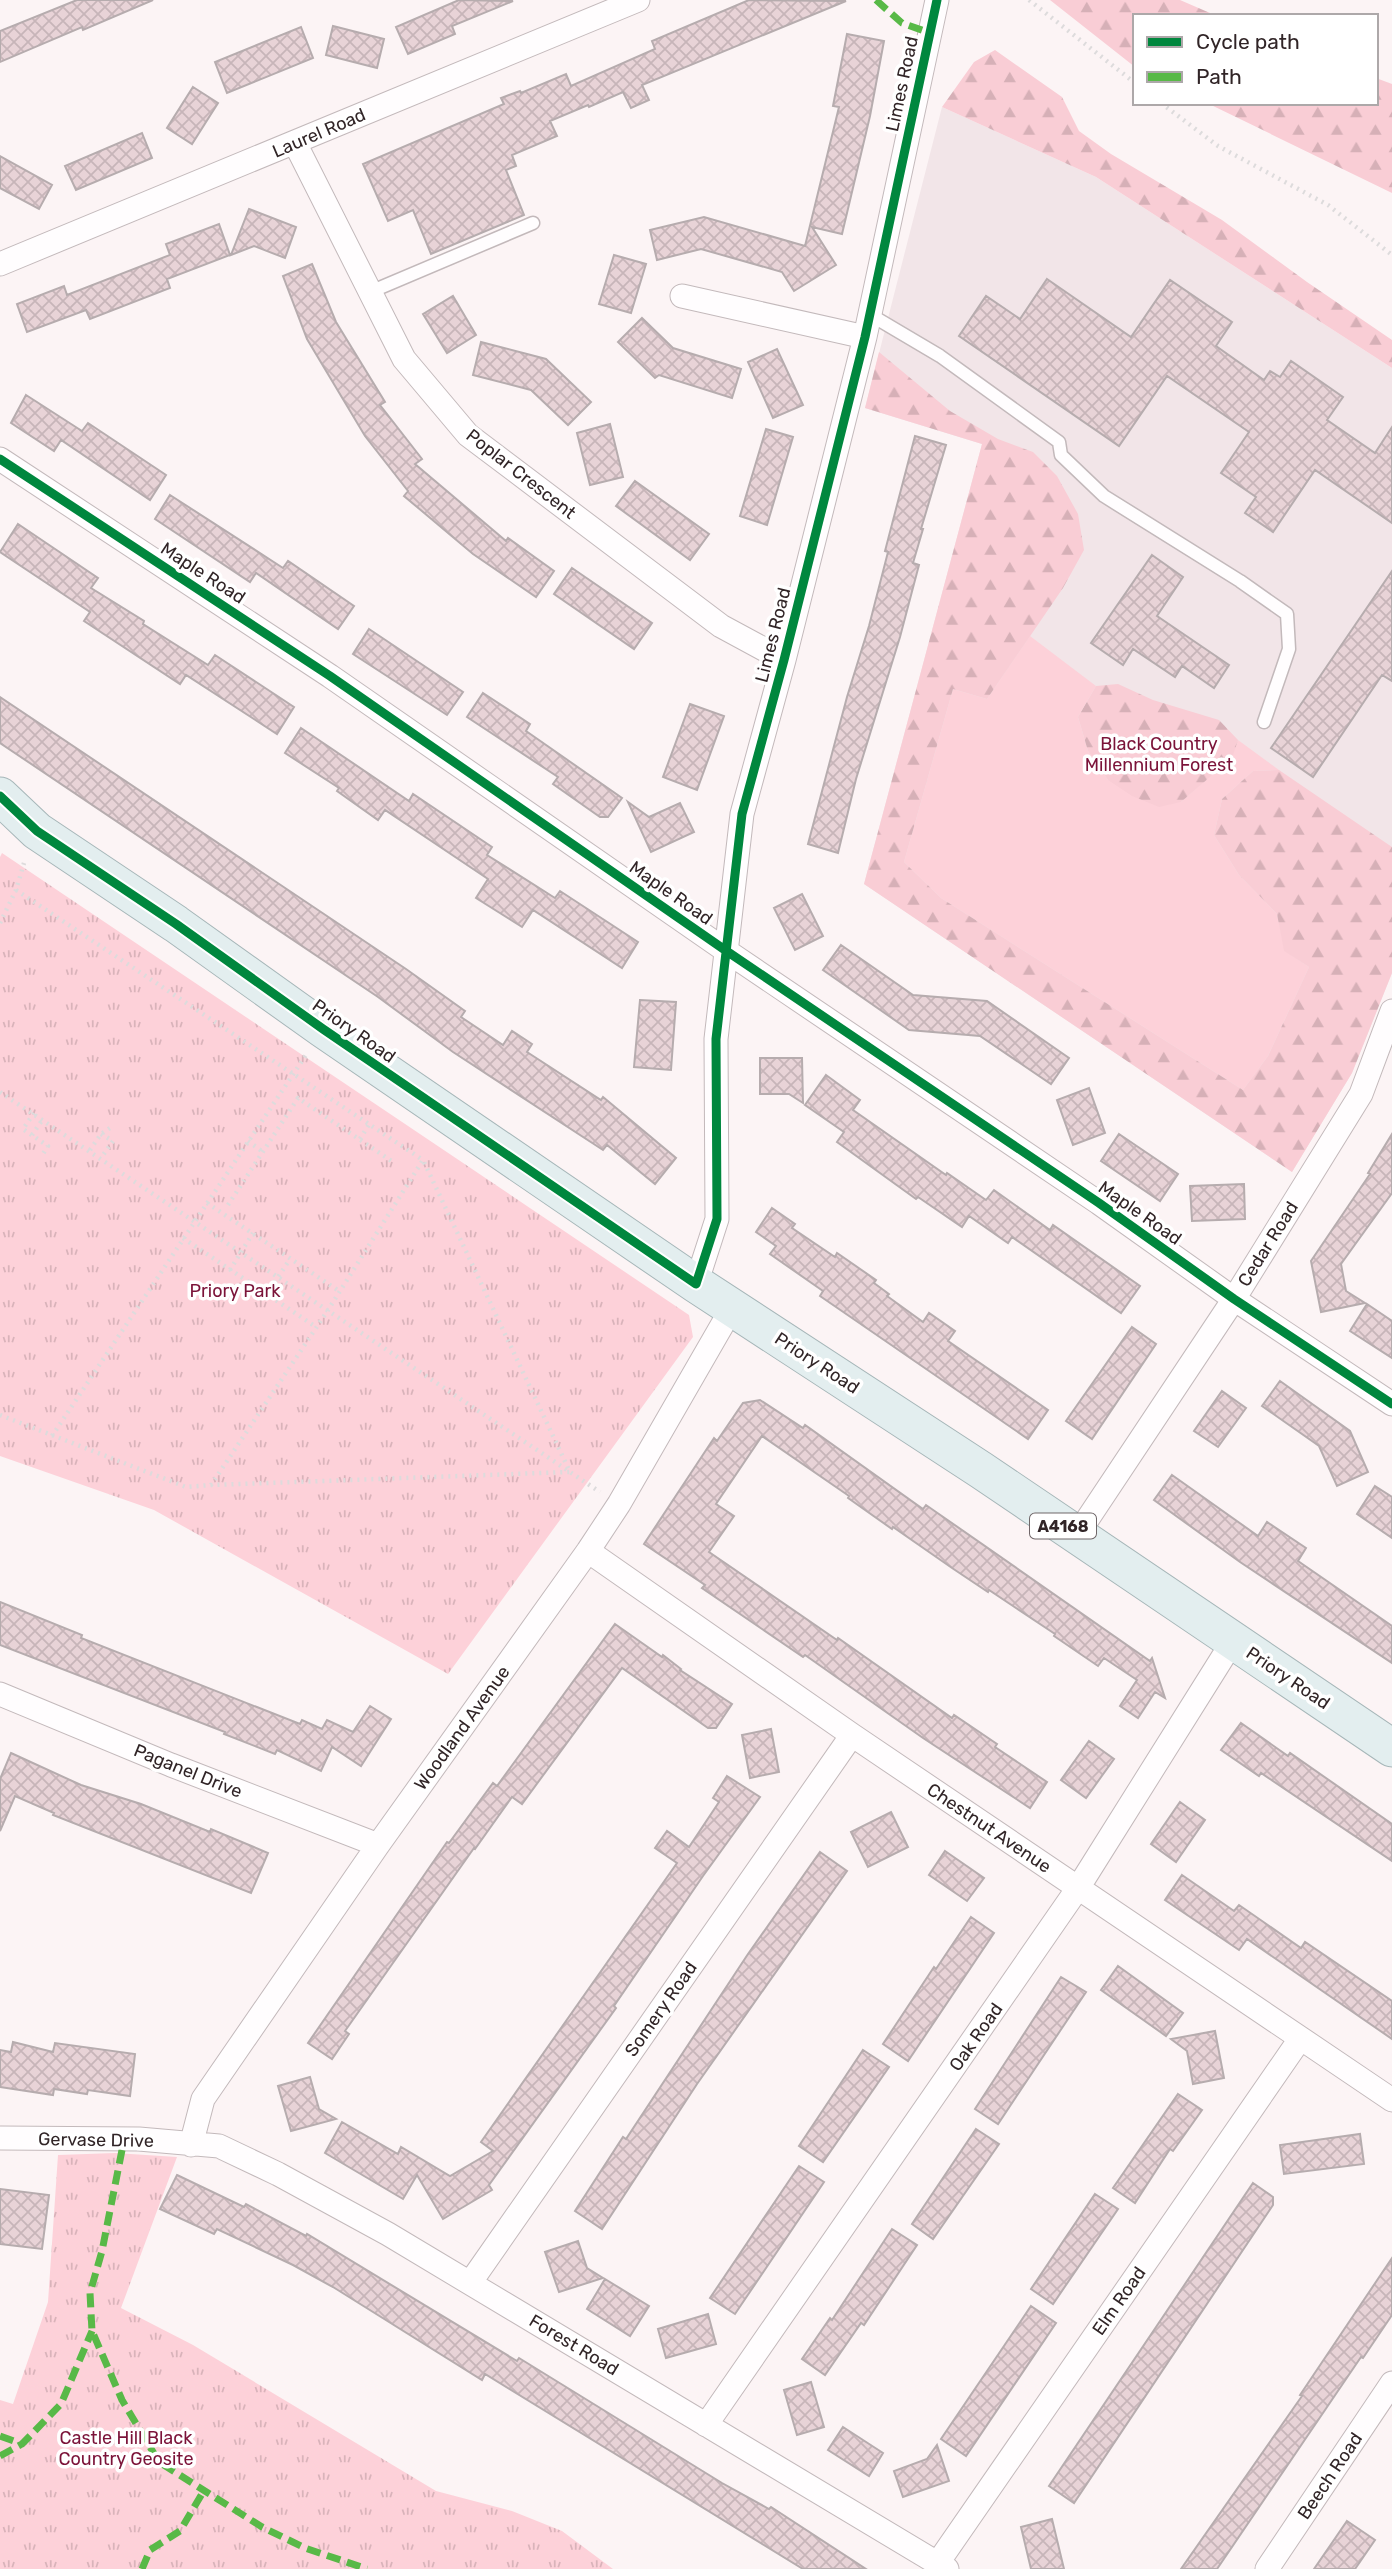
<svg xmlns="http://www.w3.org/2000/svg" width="1392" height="2569" viewBox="0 0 1392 2569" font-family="Rubik,sans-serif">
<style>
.built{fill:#f2e5e8}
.grass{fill:#fdd1d9}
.forest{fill:url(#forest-firs)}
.park{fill:url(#park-tufts)}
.building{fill:url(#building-cross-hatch);stroke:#b6acae;stroke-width:2}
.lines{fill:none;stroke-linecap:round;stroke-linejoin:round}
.service-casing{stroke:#c3b9bb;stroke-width:15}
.minor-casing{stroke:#c3b9bb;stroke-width:25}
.primary-casing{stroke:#a6b6b8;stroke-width:39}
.path{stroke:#dddbdc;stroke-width:4.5;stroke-dasharray:2 5;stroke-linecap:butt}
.service{stroke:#fffdfe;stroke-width:12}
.minor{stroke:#fffdfe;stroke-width:23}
.primary{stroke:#e3eeef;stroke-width:37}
.quiet{stroke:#58b947;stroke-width:7;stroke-dasharray:14 7;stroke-linecap:butt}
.cycleway-casing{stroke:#fff;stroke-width:13}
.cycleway{stroke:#00873e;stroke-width:9}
.labels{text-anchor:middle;stroke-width:7;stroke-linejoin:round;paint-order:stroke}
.shield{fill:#fff;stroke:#6f6668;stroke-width:2}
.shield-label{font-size:16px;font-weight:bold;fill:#312527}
.street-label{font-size:18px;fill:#312527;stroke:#fff}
.park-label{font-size:18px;fill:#7b1339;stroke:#fff}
</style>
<defs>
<pattern id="forest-firs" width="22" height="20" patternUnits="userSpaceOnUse" patternTransform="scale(1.75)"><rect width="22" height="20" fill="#f9cdd5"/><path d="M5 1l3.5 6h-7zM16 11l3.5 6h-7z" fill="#d6b0b7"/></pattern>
<pattern id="park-tufts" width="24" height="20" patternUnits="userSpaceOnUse" patternTransform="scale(1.75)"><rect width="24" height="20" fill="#fdd1d9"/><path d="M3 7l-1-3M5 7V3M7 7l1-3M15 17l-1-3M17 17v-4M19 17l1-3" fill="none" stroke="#d9b3ba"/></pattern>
<pattern id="building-cross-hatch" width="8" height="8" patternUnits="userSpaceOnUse" patternTransform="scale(1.75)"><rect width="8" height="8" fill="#e8d3d7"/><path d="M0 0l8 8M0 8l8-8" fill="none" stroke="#c7b5b9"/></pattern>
</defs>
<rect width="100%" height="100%" fill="#fcf4f5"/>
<path class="built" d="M942,107l154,70 296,191v605l-40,100 -60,99 -428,-288 118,-440 -117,-36z"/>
<path class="grass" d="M1030,636l66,50 -18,31 10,34 20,29 73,22 50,-44 7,-18 41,30 -26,1 -31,28 -8,36 25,40 38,39 8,37 24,16 -41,89 -25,34 -302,-192 -37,-36 49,-173 34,10z"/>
<path class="forest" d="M1050,0h130l37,16h-82v51z
M995,50l67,47 17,34 32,23 111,66 85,62 85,58v28l-296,-191 -154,-70 32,-45z
M1376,78l16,6v109l-185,-90h169z
M879,352l71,59 48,28 35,13 24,24 21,38 6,36 -21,38 -76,111 -34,-10 -49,173 37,36 302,192 25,-34 41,-89 -25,-16 -7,-37 -38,-39 -25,-40 8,-36 31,-28 26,-1 113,77v126l-40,100 -60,99 -428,-288 118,-440 -117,-36z
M1118,684l35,16 66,20 19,20 -6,18 -51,44 -22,5 -27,-11 -24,-16 -20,-29 -10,-34 18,-31z"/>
<path class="park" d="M2,853l687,462 4,22 -245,337 -294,-164 -154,-54v-599z
M115,2153l62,4 -56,151 72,37 243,146 76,20 50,20 51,38h-613v-169l13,4 35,-102 10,-147z"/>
<path class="building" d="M77,0h76l-70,30 -1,-3 -82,35v-31z
M459,0l54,1 -61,25 3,8 -47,20 -12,-27z
M749,0l97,1 -204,84 7,15 -18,8 -8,-16 -34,15 -1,-2 -38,16 7,15 -45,19 4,11 -10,4 18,45 -93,39 -18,-44 -25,11 -25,-57 141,-60 -3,-6 19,-7 1,2 45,-19 5,12 84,-37 -3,-8z
M333,26l51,13 -7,29 -51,-13z
M301,27l12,31 -86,35 -12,-31z
M847,34l37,7 -14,75 -28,118 -30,-7 24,38 -42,26 -12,-19 -81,-23 -44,11 -7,-30 54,-13 101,29 34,-139 -6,-1z
M193,87l25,16 -26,41 -25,-16z
M142,133l10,25 -76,32 -11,-24z
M0,156l52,29 -13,24 -39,-21z
M249,209l47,18 -11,31 -31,-12 -23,9z
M219,224l11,31 -63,24 3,9 -80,31 -4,-9 -59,22 -10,-28 47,-18 3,9 103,-40 -4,-11z
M614,255l32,9 -15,49 -32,-9z
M312,264l24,58 49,80 -5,3 42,54 -7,5 91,77 2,-3 46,33 -18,26 -63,-43 -69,-58 4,-5 -43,-55 -58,-97 -24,-63z
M1047,279l84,58 39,-57 62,42 -16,24 48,34 6,-9 10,6 11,-16 52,36 -16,23 48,33 17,-26v96l-77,-53 -42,62 -28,-19 11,-16 -35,-24 28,-41 -82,-56 -48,70 -160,-110 27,-40 34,23z
M453,296l23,39 -29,18 -24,-39z
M642,318l31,30 68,21 -9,29 -73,-23 -4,3 -37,-36z
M481,342l65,17 45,43 -23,23 -37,-35 -58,-15z
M777,349l26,56 -30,13 -25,-56z
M26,395l56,36 6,-8 78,52 -16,25 -89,-60 -7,11 -43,-28z
M610,424l13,53 -33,8 -13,-52z
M766,429l27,8 -26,88 -27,-9z
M915,436l31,9 -25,84h2l-10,34 6,2 -19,72 -44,142 -18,74 -30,-9 39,-147 22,-71 19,-74 -3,-1z
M635,481l74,53 -19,26 -74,-54z
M170,495l113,73 5,-7 66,45 -16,23 -82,-56 -6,9 -95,-63z
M18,524l80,54 -7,10 53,33 -1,3 65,41 7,-10 79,52 -17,27 -91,-59 -6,9 -96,-63 6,-9 -90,-60z
M1152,555l31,22 -26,39 72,49 -15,23 -32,-22 -7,11 -42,-28 -10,16 -32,-22z
M572,568l80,55 -18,26 -80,-55z
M1392,571v110l-10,-6 -69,102 -42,-29z
M369,629l94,63 -16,23 -94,-61z
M483,693l47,31 -4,7 96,67 -14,19h-8l-47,-33 5,-7 -91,-60z
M0,697l406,272 59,42 -4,6 42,28 9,-14 20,13 -5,8 74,48 2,-3 73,61 -21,26 -48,-39 -4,5 -150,-98 -75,-55 -378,-254z
M690,704l34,12 -27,74 -34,-13z
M301,728l108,73 4,-7 79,53 -5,8 68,43 5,-7 78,51 -16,26 -89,-58 -11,17 -46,-29 12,-19 -103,-69 -7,10 -41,-29 2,-3 -54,-35z
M628,802l21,15 31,-14 14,29 -43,20z
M802,894l21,42 -28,14 -21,-42z
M841,945l72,50 74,6 82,57 -18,26 -71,-48 -71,-6 -86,-60z
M640,1000l36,2 -5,68 -37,-3z
M760,1058h42l1,45 -14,-9h-29z
M826,1075l34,25 -7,10 93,65 1,-2 39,27 8,-10 56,40 3,-5 87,61 -19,27 -109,-76 -4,6 -39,-27 -7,11 -44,-30 -2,2 -79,-57 7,-10 -39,-27z
M1089,1088l16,45 -32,12 -16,-45z
M1119,1134l59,40 -18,27 -59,-40z
M1392,1134v59l-51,71 5,27 19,12 -44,9 -10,-51 59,-87 -2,-1z
M1244,1184l1,35 -53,2 -2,-35z
M772,1208l23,16 -3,4 43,29 2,-4 39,27 -2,3 15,11 -2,2 36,26 6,-9 26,18 -7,10 100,69 -20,29 -208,-143 3,-5 -53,-37 6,-8 -20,-14z
M1367,1304l25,17v37l-42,-27z
M1132,1327l24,17 -64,95 -26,-18z
M1280,1381l70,50 18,41 -31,14 -18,-40 -57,-40z
M1222,1391l24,17 -28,39 -24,-16z
M760,1400l43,28 2,-3 118,84 3,-4 224,156 2,-3 13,40 -10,-6 -17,26 -18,-12 17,-26 -33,-22 -6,8 -44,-30 1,-2 -66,-44 -1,2 -36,-24 -59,-41 -1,2 -44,-31 1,-2 -87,-60 -46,68 18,12 -25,36 128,88 1,-2 114,80 2,-3 43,29 -2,3 52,35 -17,26 -107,-70 -118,-83 -2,2 -101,-69 3,-3 -61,-41 70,-106 3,3 26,-38z
M1172,1475l86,61 9,-14 39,26 -8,13 94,65v37l-152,-101 -86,-62z
M1375,1486l17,11v41l-35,-24z
M0,1602l82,33 -1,3 219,86 2,-4 20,9 5,-9 26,12 17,-26 21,13 -30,47 -29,-19 -11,24 -44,-21 -2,4 -51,-20 1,-2 -225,-87z
M615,1624l47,33 1,-2 18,14 -1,1 52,34 -16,24h-8l-86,-60 -100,136 -10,-7 -37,52 -1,-1 -129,183 4,3 -17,25 -24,-16 139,-201 2,1 44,-60 4,3z
M1241,1723l47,33 2,-3 102,71v37l-131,-88 -2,3 -38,-26z
M771,1729l8,43 -29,6 -8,-43z
M1089,1741l25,18 -28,39 -25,-18z
M11,1753l70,32 60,19 69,28 1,-3 57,24 -17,40 -198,-78 1,-2 -39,-17 -15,35v-52z
M727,1776l33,21 -57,79 -89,130 2,2 -127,177 3,5 -49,29 -26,-44 -14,24 -78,-46 17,-31 56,32 3,-7 49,29 43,-25 -12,-9 196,-279 -22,-15 12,-17 22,16 30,-45 -6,-4z
M1180,1802l25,18 -29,42 -25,-18z
M891,1812l17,35 -40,20 -17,-35z
M945,1851l39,27 -17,23 -38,-26z
M820,1852l27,19 -150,213 -95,145 -27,-18 48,-74 3,2 122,-185z
M1182,1875l52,36 5,-6 62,43 4,-6 87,59v38l-145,-100 -8,11 -74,-50z
M971,1917l23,16 -86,128 -25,-17 51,-77 2,2z
M1118,1966l65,47 -17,23 -65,-46z
M1061,1977l25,15 -88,132 -23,-15z
M1215,2031l9,47 -31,6 -6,-33 -16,-12z
M13,2042l40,10 2,-9 80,11 -5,42 -42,-6 -1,4 -33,-5 -1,6 -53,-8v-37l11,2z
M863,2050l26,17 -66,95 -24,-16z
M310,2077l9,32 17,10 -45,12 -13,-45z
M1178,2094l24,16 -29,41 -3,-2 -35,54 -22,-15z
M976,2129l23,15 -66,95 -21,-15z
M1360,2134l4,30 -80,10 -4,-29z
M799,2166l25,16 -89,132 -25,-16z
M177,2175l67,32 2,-3 60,32 1,-2 210,127 2,-3 203,125 47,26 2,-2 95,62h-63l-318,-195 -3,6 -149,-93 -40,-22 -76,-36 -3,5 -54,-25z
M1253,2183l20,14v8l-199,298 -25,-17z
M0,2189l49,6 -7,54 -42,-5z
M1095,2194l23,15 -65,95 -22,-15z
M892,2229l25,16 -53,80 -3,-2 -36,52 -23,-16 28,-41 2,2z
M578,2241l9,27 16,10 -44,14 -14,-40z
M1392,2258v57l-29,43 -2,-1 -144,212h-36l121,-173 -2,-1z
M605,2279l44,27 -19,30 -43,-27z
M1031,2306l25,17 -90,133 -25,-17z
M708,2314l8,30 -50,14 -8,-29z
M811,2382l13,45 -27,8 -13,-45z
M843,2427l40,26 -14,23 -41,-26z
M937,2445l12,36 -46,16 -9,-26 33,-12z
M1052,2519l12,50h-33l-10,-42z
M1347,2521l28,19 -20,29h-41z"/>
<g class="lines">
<g class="service-casing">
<path id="service" d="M370,292l163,-69
M869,314l71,42 119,86 2,13 43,41 136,85 47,33 2,35 -25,73"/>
</g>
<g class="minor-casing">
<path id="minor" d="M295,143l109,216 64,76 253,191 63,34
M0,264l638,-264
M682,296l183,41
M0,459l330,217 395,274 374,253 135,96 158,105
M696,1284l21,-65 -1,-180 26,-225 42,-154 81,-323 72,-337
M1077,1535l157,-236 127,-205 31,-83
M588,1551l264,184 540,365
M0,1694l171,71 207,80
M0,2138l139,1 80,7 59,28 110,60 559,335
M191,2145l12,-46 175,-254 210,-294 31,-47 113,-196
M470,2283l382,-548
M706,2425l372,-537 155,-247
M937,2564l363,-525
M1267,2569l125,-186"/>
</g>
<g class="primary-casing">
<path id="primary" d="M0,796l37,35 139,93 147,105 373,255 285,186 411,278"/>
</g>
<path class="path" d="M1029,0l106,83
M1161,103l57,43 110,59 64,50
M16,890l407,270 -95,150 -117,175
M0,923l16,-33 8,-27
M0,1092l600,400
M34,1113l-11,16 25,17 -7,11
M101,1134l12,7 -12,17
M32,1135l11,-16
M360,1139l10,-16
M248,1141l15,11
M90,1150l11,-16 9,-6
M207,1203l132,88
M228,1205l70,-107 95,64
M183,1238l133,89
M230,1270l23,-37
M267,1294l23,-35
M0,1415l186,72 25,-2 359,-13 -147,-312
M52,1436l254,-381"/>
<use href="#service" class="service"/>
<use href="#minor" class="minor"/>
<use href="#primary" class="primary"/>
<path class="quiet" d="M876,0l26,23 28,10
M122,2150l-20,101 -12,42 2,38 30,69 37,62 103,65 43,21 62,21
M0,2436l22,8 39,-40 31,-73
M0,2456l22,-12
M142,2569l8,-19 30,-19 23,-39"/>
<g class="cycleway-casing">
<path id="cycleway" d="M0,459l330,217 395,274 374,253 135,96 158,105
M0,796l37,35 139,93 147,105 373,255 21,-65 -1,-180 26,-225 42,-154 81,-323 72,-337"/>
</g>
<use href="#cycleway" class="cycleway"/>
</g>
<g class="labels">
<rect class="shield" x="1030" y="1513.5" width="66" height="25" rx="5"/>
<g class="shield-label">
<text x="1063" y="1532">A4168</text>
</g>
<g class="street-label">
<text transform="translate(902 84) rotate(-78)" y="6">Limes Road</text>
<text transform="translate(319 133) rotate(-23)" y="6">Laurel Road</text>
<text transform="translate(521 474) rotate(38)" y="6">Poplar Crescent</text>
<text transform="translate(203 573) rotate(33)" y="6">Maple Road</text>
<text transform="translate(773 635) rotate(-76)" y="6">Limes Road</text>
<text transform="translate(671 893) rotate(35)" y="6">Maple Road</text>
<text transform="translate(354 1031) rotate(35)" y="6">Priory Road</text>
<text transform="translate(1140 1213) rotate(35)" y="6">Maple Road</text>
<text transform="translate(1268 1244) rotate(-58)" y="6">Cedar Road</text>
<text transform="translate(817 1363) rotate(33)" y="6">Priory Road</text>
<text transform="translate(1288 1678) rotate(34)" y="6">Priory Road</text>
<text transform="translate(462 1728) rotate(-54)" y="6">Woodland Avenue</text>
<text transform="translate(188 1771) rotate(22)" y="6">Paganel Drive</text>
<text transform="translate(989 1828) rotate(34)" y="6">Chestnut Avenue</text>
<text transform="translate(661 2009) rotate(-55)" y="6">Somery Road</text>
<text transform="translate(976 2037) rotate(-55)" y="6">Oak Road</text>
<text transform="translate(96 2140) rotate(1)" y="6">Gervase Drive</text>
<text transform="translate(1119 2301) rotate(-55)" y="6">Elm Road</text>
<text transform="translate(574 2345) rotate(31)" y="6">Forest Road</text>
<text transform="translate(1330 2476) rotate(-56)" y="6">Beech Road</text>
</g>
<g class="park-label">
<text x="1159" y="750">Black Country<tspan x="1159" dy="21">Millennium Forest</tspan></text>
<text x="235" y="1297">Priory Park</text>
<text x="126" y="2444">Castle Hill Black<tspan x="126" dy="21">Country Geosite</tspan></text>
</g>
</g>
<rect x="1133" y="14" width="245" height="91" fill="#ffffff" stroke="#ada8a9" stroke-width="2"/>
<rect x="1147" y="37" width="35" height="10" fill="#00873e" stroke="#ada8a9" stroke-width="2"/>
<text x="1196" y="49" font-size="21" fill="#312527">Cycle path</text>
<rect x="1147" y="72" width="35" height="10" fill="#58b947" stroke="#ada8a9" stroke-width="2"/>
<text x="1196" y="84" font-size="21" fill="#312527">Path</text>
</svg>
